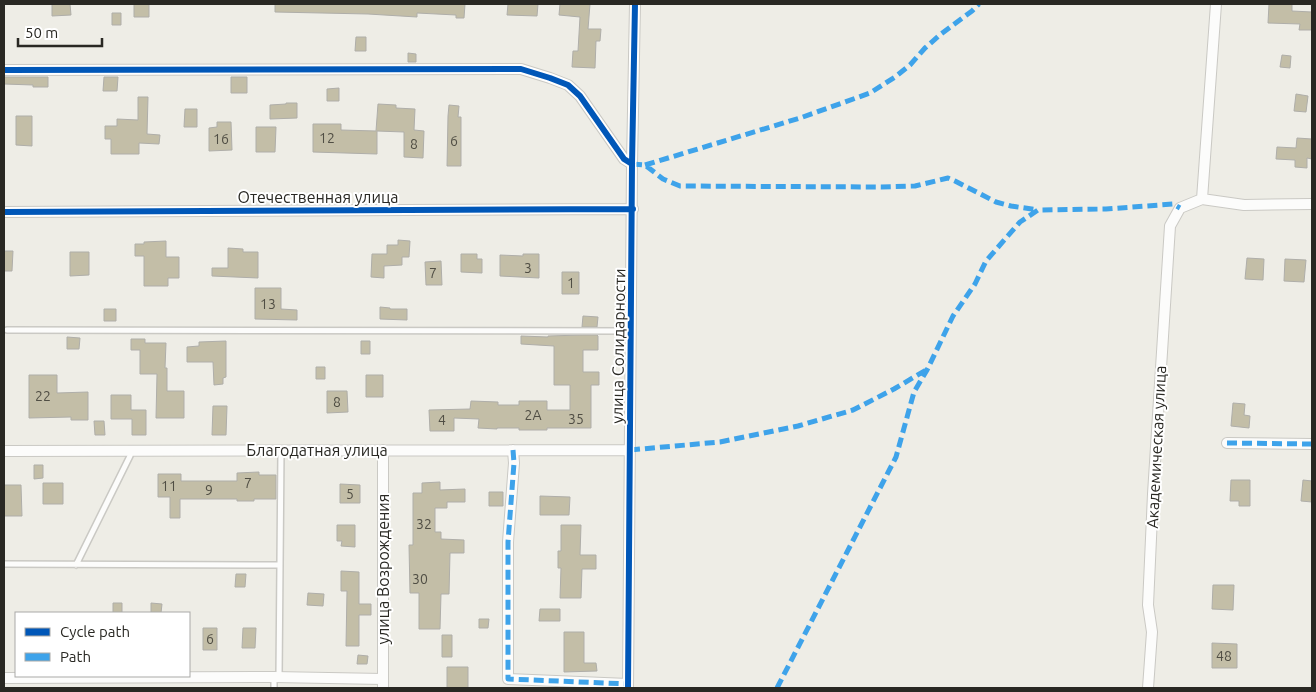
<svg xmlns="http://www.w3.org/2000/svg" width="1316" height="692" viewBox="0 0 1316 692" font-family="Ubuntu,sans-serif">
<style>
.building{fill:#c3bea7;stroke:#afaea9}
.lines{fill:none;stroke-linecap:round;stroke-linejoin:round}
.service-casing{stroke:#cac9c4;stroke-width:8}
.minor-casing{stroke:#cac9c4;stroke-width:12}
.service{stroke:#fcfcfb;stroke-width:5}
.minor{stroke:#fcfcfb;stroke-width:10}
.quiet{stroke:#3ea3ea;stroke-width:5;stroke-dasharray:10 5;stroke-linecap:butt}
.cycleway-casing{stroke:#fff;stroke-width:9}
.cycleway{stroke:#0057b8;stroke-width:6}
.labels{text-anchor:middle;stroke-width:4;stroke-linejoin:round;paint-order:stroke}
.number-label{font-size:14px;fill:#504e44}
.street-label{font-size:16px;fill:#292823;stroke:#fff}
</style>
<rect width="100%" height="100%" fill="#eeede6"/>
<path class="building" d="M52,4h18l1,11 -19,1z
M134,4h15v13h-15z
M275,4h190l-1,14h-8v-3l-39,-2v4l-49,-3 -93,-2z
M508,4h30l-1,12 -30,-1z
M560,4h30l-2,25h13l-1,12h-4l-1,27 -23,-1 1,-16h5l2,-34 -21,-2z
M1269,4h23v7l20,1v18h-13l1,-6 -32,-1z
M112,13h9v12h-9z
M356,37h10v14h-11z
M408,53l8,1v8h-8z
M1282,55l9,1 -1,12 -10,-1z
M4,77h44v10h-15v-2l-29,-1z
M104,77h14l-1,14h-14z
M231,77h16v16h-16z
M339,88v13h-12v-12z
M1296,94l12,2 -2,16 -12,-1z
M138,97h10l-1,37 13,1 -1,9 -20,-1v11h-28v-15h-6v-13h12v-7l21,1z
M286,103h11v15l-27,1v-14l16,-1z
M378,104l18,1v3l19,1 -1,21 10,1 -1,27 -19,-1v-25l-27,-1v23l-64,-2v-28h28v6l35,1z
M449,105l10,1 -1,11h3v49h-14l1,-50z
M185,109h12v18h-13z
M16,116h16v30l-16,-1z
M217,122h14l1,28 -23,1v-23l8,-1z
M256,127h20l-1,25h-19z
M1297,138l15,1v20l-5,-1v10l-12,-1v-7l-19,-1 1,-12 19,1z
M398,240l12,1 -1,16h-7v8l-18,1v12l-13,-1 1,-23h15v-9h11z
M166,241v16h13v21h-11v8h-24v-30h-9v-12h9v-2z
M228,248l15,1v3h15v26l-46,-2v-8h16z
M4,251h9l-1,20h-8z
M70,252h19v23l-19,1z
M461,254h16v5h5v14l-21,-1z
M523,254h16v24l-39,-2v-21l23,1z
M1247,258l17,1 -1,21 -18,-1z
M1285,259l21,1 -2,22 -20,-1z
M441,261l1,24h-16l-1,-23z
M562,272h17v22h-17z
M255,288h26v21l16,1v10l-42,-1z
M380,307l10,1v1h17v11l-27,-1z
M104,309h12v12h-12z
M583,316l15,1 -1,10h-15z
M582,335h15l1,1v14h-15v22h16v13h-8v43h-44v2h-28v-2h-22v1l-19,-1 1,-9 -25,-1v13h-24l-1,-21 41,-1 1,-8 27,1v3h21v-4h28v9h23v-25h-16v-39l-33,-2v-8l27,1v-1z
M67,337l13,1 -1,11h-12z
M131,339h14v4h21l-1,25h2v23h17v27h-28l1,-44h-17v-24h-9z
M226,341v36l-3,1v6l-9,1 -1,-23h-26v-15l12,-1v-4z
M361,341h9v13h-9z
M316,367h9v12h-9z
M29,375h28v18l31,-1v28h-17v-3l-42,1z
M366,375h17v22h-17z
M327,391h20l1,21 -21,1z
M111,395h20v15h15v25h-14v-16h-21z
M1233,403l12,1 -1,11 6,1 -1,12 -18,-2z
M213,406h14l-1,29h-14z
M94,421h10l1,14h-10z
M34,465h9v13l-9,1z
M259,472v3h17v24h-22v2h-17v-2h-57v19h-10v-21h-12v-23h23v7h56v-8z
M1231,480h19v26h-11v-5h-9z
M1303,480l9,1v21l-11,-1z
M440,482v8l25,-1v13h-18v6h-12v24h6v7l23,1v13h-14l-1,41h-8l-1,35h-21v-36h-9l-1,-48h4v-52h9v-10z
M43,483h20v21h-20z
M340,484l20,1v18h-20z
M4,485h17l1,31h-18z
M489,492h14v14h-14z
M540,496l30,1 -1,18h-29z
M337,525h18v22l-14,-1 1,-5h-5z
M561,525h20l-1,30h16v14h-14l-1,29h-21l1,-30h-3v-17h3z
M341,571l18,1v32h12v11h-12v31h-13l1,-55h-6z
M236,574h10l-1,13h-10z
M1213,585h21l-1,25 -21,-1z
M308,593l16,1 -1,12 -16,-1z
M113,603h9v10h-9z
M151,603l11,1 -1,9h-10z
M540,609h20v12h-21z
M479,619h10l-1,9h-9z
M203,628h14v22h-14z
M243,628h13l-1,20h-13z
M564,632h20v31h12l1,8 -33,1z
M442,635h10v22h-10z
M1212,643l25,1v24h-25z
M358,655l10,1 -1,8h-10z
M447,667h21v21h-21z"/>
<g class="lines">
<g class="service-casing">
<path id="service" d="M7,330l624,1
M4,564l276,1
M76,565l54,-109 1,-5
M279,677l2,-226
M274,688v-11"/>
</g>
<g class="minor-casing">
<path id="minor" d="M4,70l517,-1 29,9 18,7 12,11 44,63 8,5
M1202,199l14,-195
M4,212l629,-3
M1227,443l85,1
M513,450l1,13 -6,79v137l120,5
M4,451l626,-1
M4,678l270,-1 109,2
M383,688v-238
M628,688l4,-524 3,-160
M1148,688l4,-56 -4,-27 5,-111 17,-268 10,-18 22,-9 42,6 68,-1"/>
</g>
<use href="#service" class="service"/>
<use href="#minor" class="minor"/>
<path class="quiet" d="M632,164l13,1 18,14 17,7 201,1 34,-1 33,-8 7,3 41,21 15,4 27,4
M645,165l155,-47 70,-25 25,-16 15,-12 15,-17 16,-14 31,-23 7,-7
M1227,443l85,1
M513,450l1,13 -6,79v137l120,5
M630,450l90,-8 78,-16 55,-16 41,-21 32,-19
M777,688l119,-231 18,-65 13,-22 26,-54 22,-32 11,-23 34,-39 18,-12 68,-1 67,-5 7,4"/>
<g class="cycleway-casing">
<path id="cycleway" d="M4,70l517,-1 29,9 18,7 12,11 44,63 8,5
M4,212l629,-3
M628,688l4,-524 3,-160"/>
</g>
<use href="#cycleway" class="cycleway"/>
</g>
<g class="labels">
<g class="number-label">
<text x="327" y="143">12</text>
<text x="221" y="144">16</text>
<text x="454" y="146">6</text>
<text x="414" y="149">8</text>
<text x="528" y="273">3</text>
<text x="433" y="278">7</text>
<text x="571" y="288">1</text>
<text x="268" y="309">13</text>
<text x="43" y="401">22</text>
<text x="337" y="407">8</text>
<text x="533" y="420">2А</text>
<text x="576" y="424">35</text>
<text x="442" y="425">4</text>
<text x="248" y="488">7</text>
<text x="169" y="491">11</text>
<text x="209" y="495">9</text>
<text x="350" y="499">5</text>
<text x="424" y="529">32</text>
<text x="420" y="584">30</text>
<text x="210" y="644">6</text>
<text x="1224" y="661">48</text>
</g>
<g class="street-label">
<text x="318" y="203">Отечественная улица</text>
<text transform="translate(618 346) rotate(-89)" y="6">улица Солидарности</text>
<text transform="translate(1156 447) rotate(-87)" y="6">Академическая улица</text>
<text x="317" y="456">Благодатная улица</text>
<text transform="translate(383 569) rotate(-90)" y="6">улица Возрождения</text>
</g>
</g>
<rect width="1316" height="692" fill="none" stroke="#292823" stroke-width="10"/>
<rect x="15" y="612" width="175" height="65" fill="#ffffff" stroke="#a9a9a7"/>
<rect x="25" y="628" width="25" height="8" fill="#0057b8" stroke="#a9a9a7"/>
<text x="60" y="637" font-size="15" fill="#292823">Cycle path</text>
<rect x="25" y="653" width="25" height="8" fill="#3ea3ea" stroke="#a9a9a7"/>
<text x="60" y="662" font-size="15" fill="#292823">Path</text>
<path d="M18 38v8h84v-8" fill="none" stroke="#292823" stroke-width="2.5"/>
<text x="25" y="38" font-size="15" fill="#292823" stroke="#ffffff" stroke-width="4" paint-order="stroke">50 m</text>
</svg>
